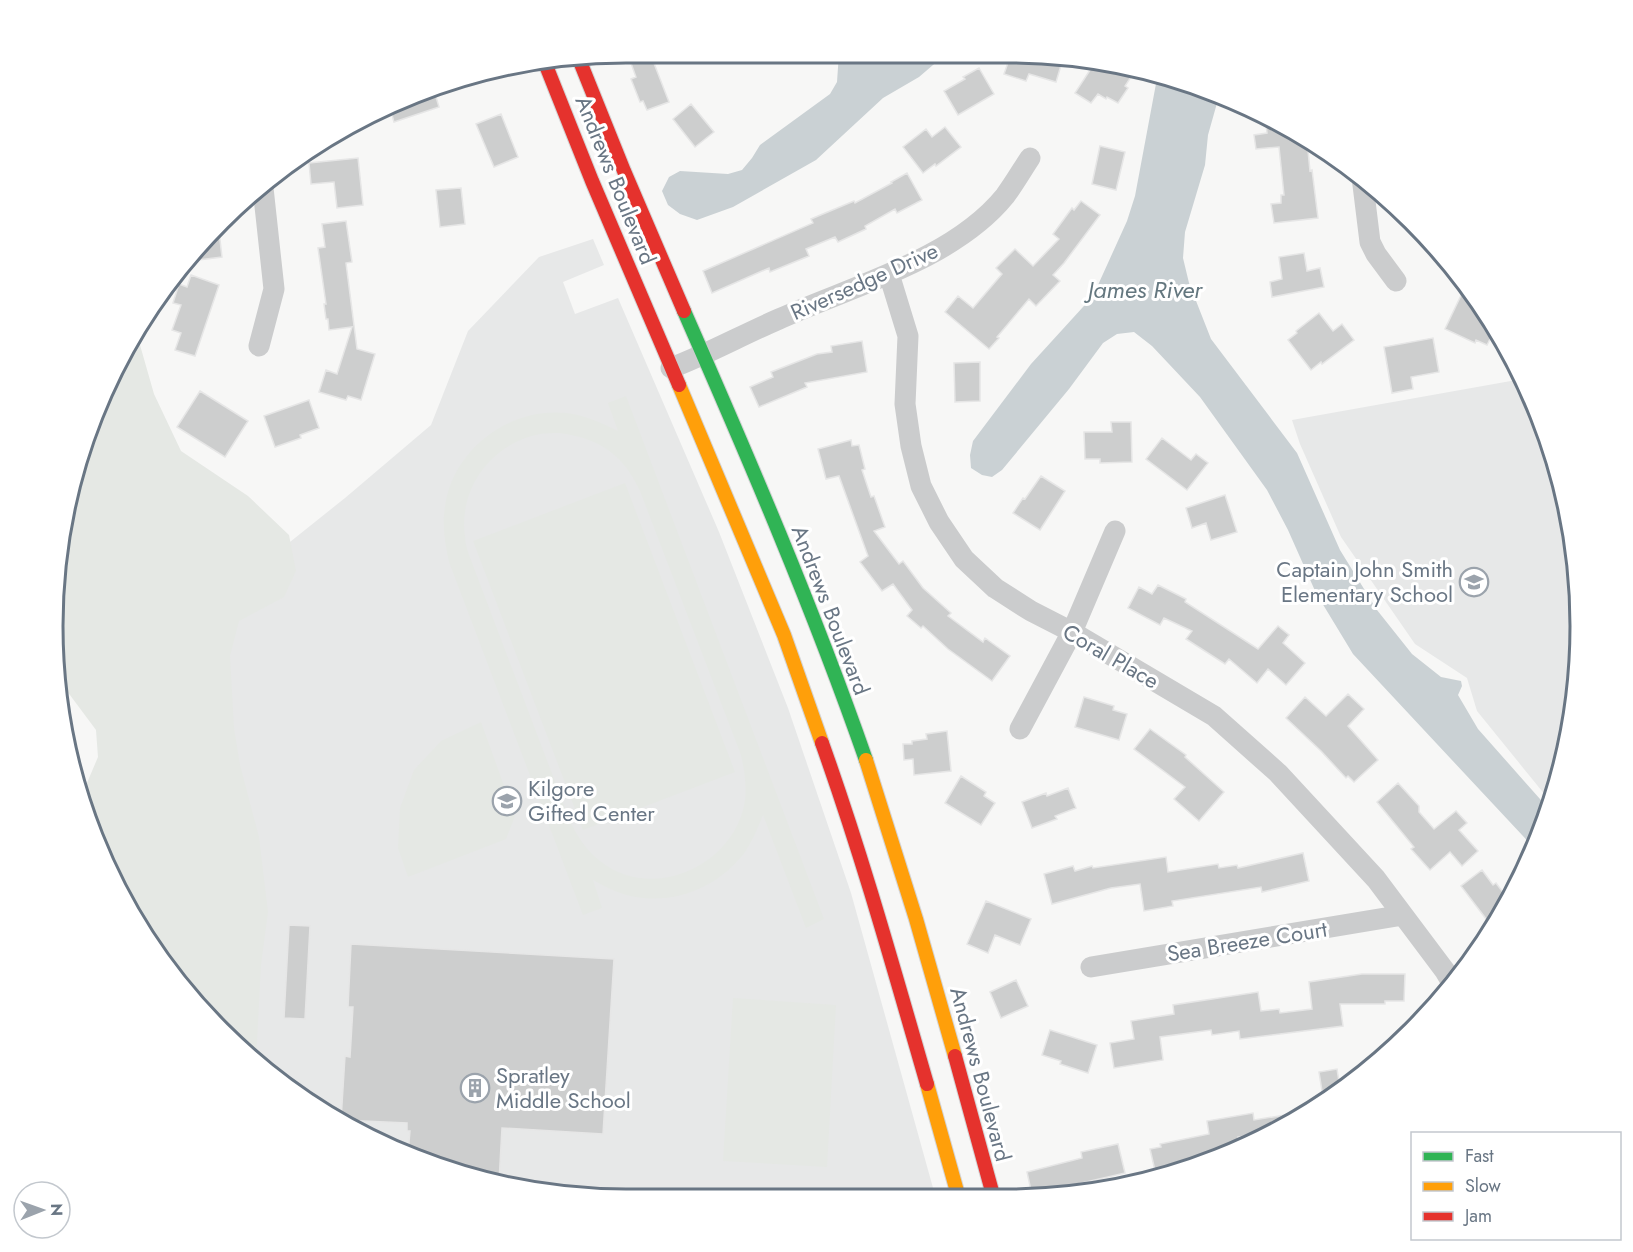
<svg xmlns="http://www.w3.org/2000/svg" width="1633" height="1252" viewBox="0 0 1633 1252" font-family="Jost,sans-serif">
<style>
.built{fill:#e7e8e8}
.green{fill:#e5e8e4;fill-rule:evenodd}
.water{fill:#cad1d4}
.building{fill:#cdcece;stroke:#e6e6e6;stroke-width:1.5}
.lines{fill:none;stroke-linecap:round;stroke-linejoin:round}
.fast-casing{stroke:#d4d4d5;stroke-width:16}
.slow-casing{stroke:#d4d4d5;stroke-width:16}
.jam-casing{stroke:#d4d4d5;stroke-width:16}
.street{stroke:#cbcccd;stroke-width:21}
.fast{stroke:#30b455;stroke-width:14}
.slow{stroke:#ff9f0a;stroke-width:14}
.jam{stroke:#e5322d;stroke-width:14}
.labels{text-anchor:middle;stroke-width:6;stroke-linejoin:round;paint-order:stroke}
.street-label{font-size:22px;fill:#697684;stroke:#fff}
.poi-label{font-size:22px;fill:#697684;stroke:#fff;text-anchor:start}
.water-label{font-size:24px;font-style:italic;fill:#64777f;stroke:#fff}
.rim{fill:none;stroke:#697684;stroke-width:3}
</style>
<rect width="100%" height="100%" fill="#f7f7f6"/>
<path class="built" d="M593,239l11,26 -41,17 12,32 43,-16 101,234 69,176 63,185 84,302h-384l-110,-26 -133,-66 -88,-72 -44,-398 169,-135 86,-73 37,-94 71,-74z
M1522,379l15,28 33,107 10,112 -11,112 -19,63 -73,-90 -10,-33 -52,-34 -74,-107 -41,-93 -8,-24z"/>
<path class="green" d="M136,331l18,63 27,57 67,45 41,39 7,36 -12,26 -45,24 -9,35 4,72 6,37 19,72 9,75 -7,53 -5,96 -35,-29 -72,-88 -66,-134 -2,-13 17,-40 -2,-27 -32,-43 -11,-61 19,-148 57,-138z
M626,396l198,523 -18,9 -43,-113c-5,12 -10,25 -18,37 -23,31 -62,50 -101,46 -18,-1 -35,-9 -51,-18l9,28 -19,7 -134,-353c-4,-19 -7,-36 -4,-55 7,-57 64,-100 121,-94 19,2 35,10 52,18l-10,-28zM559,433c40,5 64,21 81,58l101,264c4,18 7,37 2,55 -16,59 -93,91 -143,51 -14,-11 -23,-25 -30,-40l-101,-266c-2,-6 -4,-12 -4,-18 -7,-49 27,-94 75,-103 6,-1 13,-1 19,-1z
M625,483l110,289 -152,58 -110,-289z
M481,722l34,94 -9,23 -98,38 -10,-29 2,-40 14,-38 27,-29z
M733,998l103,7 -9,162 -104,-6z"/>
<path class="water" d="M839,53l13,11 12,-11h83l-28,24 -36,21 -67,62 -83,47 -36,13 -17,-6 -12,-9 -6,-14 7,-14 11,-6 48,3 14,-4 10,-12 8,-13 70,-51 7,-12z
M1158,73l61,23 -11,39 -3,30 -20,67 -2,26 6,25 22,56 86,114 43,97 37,60 35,44 29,23 20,4 1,5 -4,9 20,34 70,79 -13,41 -182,-195 -37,-61 -28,-63 -21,-40 -67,-93 -48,-51 -18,-14 -17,2 -14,9 -34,46 -67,81 -10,7 -10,-2 -11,-7 -1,-13 3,-14 58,-77 62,-68 34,-75 8,-25z"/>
<path class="building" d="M627,52l23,1 19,49 -22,8 -4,-9 -3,1 -9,-23 5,-2z
M1011,54h27l24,8 -6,20 -27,-8 -3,7 -22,-7z
M1100,63l26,4 -3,5 8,5 -6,9 3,2 -10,15 -11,-6 -1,2 -8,-5 -7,9 -16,-10 17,-26 4,2z
M979,68l15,26 -36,21 -14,-24 21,-12 -2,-2z
M434,90l5,17 -45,15 -4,-14z
M691,104l23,28 -19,15 -22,-28z
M501,114l17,43 -24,10 -18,-43z
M1265,114l42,26 3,31 2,-1 6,48 -44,5 -3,-19 10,-1v-8h3l-5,-48 -23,2 -2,-14 13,-2z
M945,127l16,20 -25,19 -1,-2 -12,9 -20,-26 23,-18 6,8z
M1100,146l25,6 -9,38 -24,-6z
M358,158l5,47 -26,3 -3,-26 -23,2 -2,-21z
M907,173l15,27 -25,13 -2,-4 -30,17 1,3 -28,13 -3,-5 -29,12 3,7 -39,16 -1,-4 -57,25 -9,-22 110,-48 -2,-4 43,-18 1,2 37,-20 -1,-1z
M461,188l4,36 -25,3 -4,-37z
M1081,201l19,14 -36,48 -11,12 7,6 -24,25 -7,-7 -32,38 2,1 -10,11 -44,-37 13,-16 15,12 29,-34 -6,-6 19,-19 18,17 26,-27 -6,-5 19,-26 2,2z
M346,221l6,41 -6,1 11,86 18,5 -14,46 -13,-4 -2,4 -27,-8 7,-22 11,4 15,-47 -23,3 -1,-11h-2l-2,-15h2l-8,-56 7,-1 -3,-23z
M218,223l4,34 -32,4 17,-23z
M1304,253l3,18 13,-3 4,19 -52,10 -2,-15 12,-3 -3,-22z
M191,275l28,10 -24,71 -20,-6 6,-17 -9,-3 9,-25 -8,-2 6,-19 8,3z
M1465,287l19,21 4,7 -5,11 11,5 -7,14 -11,-5 -1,3 -30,-14z
M1319,313l14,18 9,-7 12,16 -32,24 -1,-2 -10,8 -23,-30 9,-7 -1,-2z
M1433,338l6,34 -28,5 2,12 -21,4 -8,-46z
M862,341l5,31 -62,11 2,4 -48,20 -9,-20 23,-10 -2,-5 46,-18 15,-2 -1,-6z
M980,362v39l-25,1 -1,-39z
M200,391l48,30 -23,36 -48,-30z
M309,400l10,28 -19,7 1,3 -26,9 -11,-31z
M1111,422h20l1,40 -32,1v-4h-15l-1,-27h28z
M1162,438l29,22 5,-6 12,9 -21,27 -41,-31z
M851,440l1,6 7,-1 6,24 -3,1 9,27 3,-1 11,31 -11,4 25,33 4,-3 20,27 28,25 -3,3 35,26 2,-4 25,18 -18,25 -44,-32 -25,-23 -2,2 -14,-12 5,-6 -19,-26 -11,7 -22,-29 8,-6 -29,-80 -13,3 -8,-30z
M1041,476l24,15 -25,39 -27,-17 10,-15 2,1z
M1225,495l12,37 -26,8 -5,-17 -14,5 -6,-20z
M1158,585l28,14 -1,3 73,47 20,-23 11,9 -6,8 22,20 -19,22 -18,-16 -11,14 -28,-24 -4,5 -39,-25 6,-8 -28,-13 -4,7 -32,-17 11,-21 13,7z
M1348,694l16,15 -16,17 30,34 -24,22 -6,-6 -2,2 -25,-27 -35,-33 19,-21 21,19z
M1084,697l30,9 -1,4 14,4 -8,26 -44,-13z
M1150,729l36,26 -1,2 39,35 -25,29 -25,-22 11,-12 -51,-38z
M947,731l4,40 -37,4 -1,-16 -9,1 -1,-16h9v-3l15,-2 -1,-5z
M961,776l25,16 -2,4 11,7 -14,22 -36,-22z
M1398,783l21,23v6l15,17 22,-18 11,12 -8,7 19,21 -16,15 -12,-14 -20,18 -19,-21 3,-2 -37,-45z
M1068,788l8,20 -21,8 2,3 -25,9 -10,-26 24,-9 1,3z
M1303,853l6,28 -47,11 -1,-5 -89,14 1,5 -29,5 -4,-27 -29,4 -59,16 -8,-30 29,-8 2,5 17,-5 1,2 73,-11 2,15 50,-8 1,4 18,-3 1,3z
M1482,870l11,15 3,-2 12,16 -15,29 -32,-42z
M986,901l45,18 -11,26 -25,-10 -7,18 -21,-9z
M289,925l21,1 -5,93 -21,-1z
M351,944l263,15 -11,175 -101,-6 -3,54 -58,-13 -33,-16 2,-22h-3v-8l-66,-3 4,-64 5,1 3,-50h-5z
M1362,974h43l-1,27h-19v3h-45l3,22 -103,13 -1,-8 -27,4 -1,-5 -51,7 3,23 -49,8 -4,-25 24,-4 -3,-18 43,-7 -1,-9 85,-13 3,19 18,-2 1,4 32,-4 -3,-27z
M1016,980l12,26 -27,12 -11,-26z
M1050,1030l47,15 -9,28 -28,-9 1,-3 -19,-6z
M1337,1069l3,19 -18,3 -3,-19z
M1253,1113l1,7 43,-7 1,3 -34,17 -26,4 2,8 -44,22 -40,8 -6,-26 11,-2 -1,-3 49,-10 -2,-13z
M1118,1144l7,29 -65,15 2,4 -9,3h-21l-5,-23 55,-14 -1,-6z"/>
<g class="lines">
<g class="fast-casing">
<path id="fast" d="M684,311c65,148 129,297 182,449"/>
</g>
<g class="slow-casing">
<path id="slow" d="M679,385l105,250 38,108
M866,760l50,159 39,137
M927,1084l31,111"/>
</g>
<g class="jam-casing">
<path id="jam" d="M579,59l45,112 60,140
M545,63l47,118 87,204
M822,743c40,112 72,227 105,341
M955,1056l38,139"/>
</g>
<path class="street" d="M1362,177l8,65 6,12 20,27
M889,274l19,62 -3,68 6,42 10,40 18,36 25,37 31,29 36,23 41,21 142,84 64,57 98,106 69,92 7,12
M259,346l15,-57 -11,-101
M671,368c37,-14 71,-33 108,-49 73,-33 174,-59 226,-123 9,-12 17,-26 25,-38
M1020,729l52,-97 43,-101
M1091,967l312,-52"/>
<use href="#fast" class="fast"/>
<use href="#slow" class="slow"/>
<use href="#jam" class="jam"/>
</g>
<defs>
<g id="school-ring" transform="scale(1.5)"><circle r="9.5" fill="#fff" stroke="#9ba3ac" stroke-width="1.5"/><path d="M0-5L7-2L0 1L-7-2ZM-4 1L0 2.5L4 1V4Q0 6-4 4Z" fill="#9ba3ac"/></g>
<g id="building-ring" transform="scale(1.5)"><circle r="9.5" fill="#fff" stroke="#9ba3ac" stroke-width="1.5"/><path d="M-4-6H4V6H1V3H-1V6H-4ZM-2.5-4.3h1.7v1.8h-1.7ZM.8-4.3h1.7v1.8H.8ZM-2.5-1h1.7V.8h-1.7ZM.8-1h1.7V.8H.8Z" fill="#9ba3ac"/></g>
</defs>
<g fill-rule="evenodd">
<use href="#school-ring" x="1474" y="582"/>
<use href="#school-ring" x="507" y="801"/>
<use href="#building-ring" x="475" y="1088"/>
</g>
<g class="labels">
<g class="street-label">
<text transform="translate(616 180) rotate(68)" y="8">Andrews Boulevard</text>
<text transform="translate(864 281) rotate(-24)" y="8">Riversedge Drive</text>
<text transform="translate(831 610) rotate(69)" y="8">Andrews Boulevard</text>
<text transform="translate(1111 656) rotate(30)" y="8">Coral Place</text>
<text transform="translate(1247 941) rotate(-9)" y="8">Sea Breeze Court</text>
<text transform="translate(981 1074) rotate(75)" y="8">Andrews Boulevard</text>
</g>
<g class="poi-label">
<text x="1453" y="577" text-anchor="end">Captain John Smith<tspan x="1453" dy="25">Elementary School</tspan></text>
<text x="528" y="796">Kilgore<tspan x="528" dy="25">Gifted Center</tspan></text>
<text x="496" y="1083">Spratley<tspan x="496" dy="25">Middle School</tspan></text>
</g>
<g class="water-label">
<text x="1145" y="298">James River</text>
</g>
</g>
<path d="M0 0H1633V1252H0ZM626 63H1007A563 563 0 0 1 1570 626V626A563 563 0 0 1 1007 1189H626A563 563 0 0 1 63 626V626A563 563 0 0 1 626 63Z" fill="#fff" fill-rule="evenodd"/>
<path class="rim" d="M626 63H1007A563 563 0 0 1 1570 626V626A563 563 0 0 1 1007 1189H626A563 563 0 0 1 63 626V626A563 563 0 0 1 626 63Z"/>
<rect x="1411" y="1132" width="210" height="108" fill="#ffffff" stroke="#c3c8ce" stroke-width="1.5"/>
<rect x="1423" y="1152" width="30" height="9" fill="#30b455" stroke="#c3c8ce" stroke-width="1.5"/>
<text x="1465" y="1162" font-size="18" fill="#697684">Fast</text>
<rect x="1423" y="1182" width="30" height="9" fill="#ff9f0a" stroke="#c3c8ce" stroke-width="1.5"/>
<text x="1465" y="1192" font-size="18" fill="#697684">Slow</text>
<rect x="1423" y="1212" width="30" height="9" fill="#e5322d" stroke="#c3c8ce" stroke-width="1.5"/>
<text x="1465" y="1222" font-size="18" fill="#697684">Jam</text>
<g transform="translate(42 1210) rotate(89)"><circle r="28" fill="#ffffff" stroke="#c3c8ce" stroke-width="1.5"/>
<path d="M0-4.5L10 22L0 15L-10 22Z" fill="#9ba3ac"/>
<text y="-9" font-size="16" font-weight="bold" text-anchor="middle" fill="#697684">N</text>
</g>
</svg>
